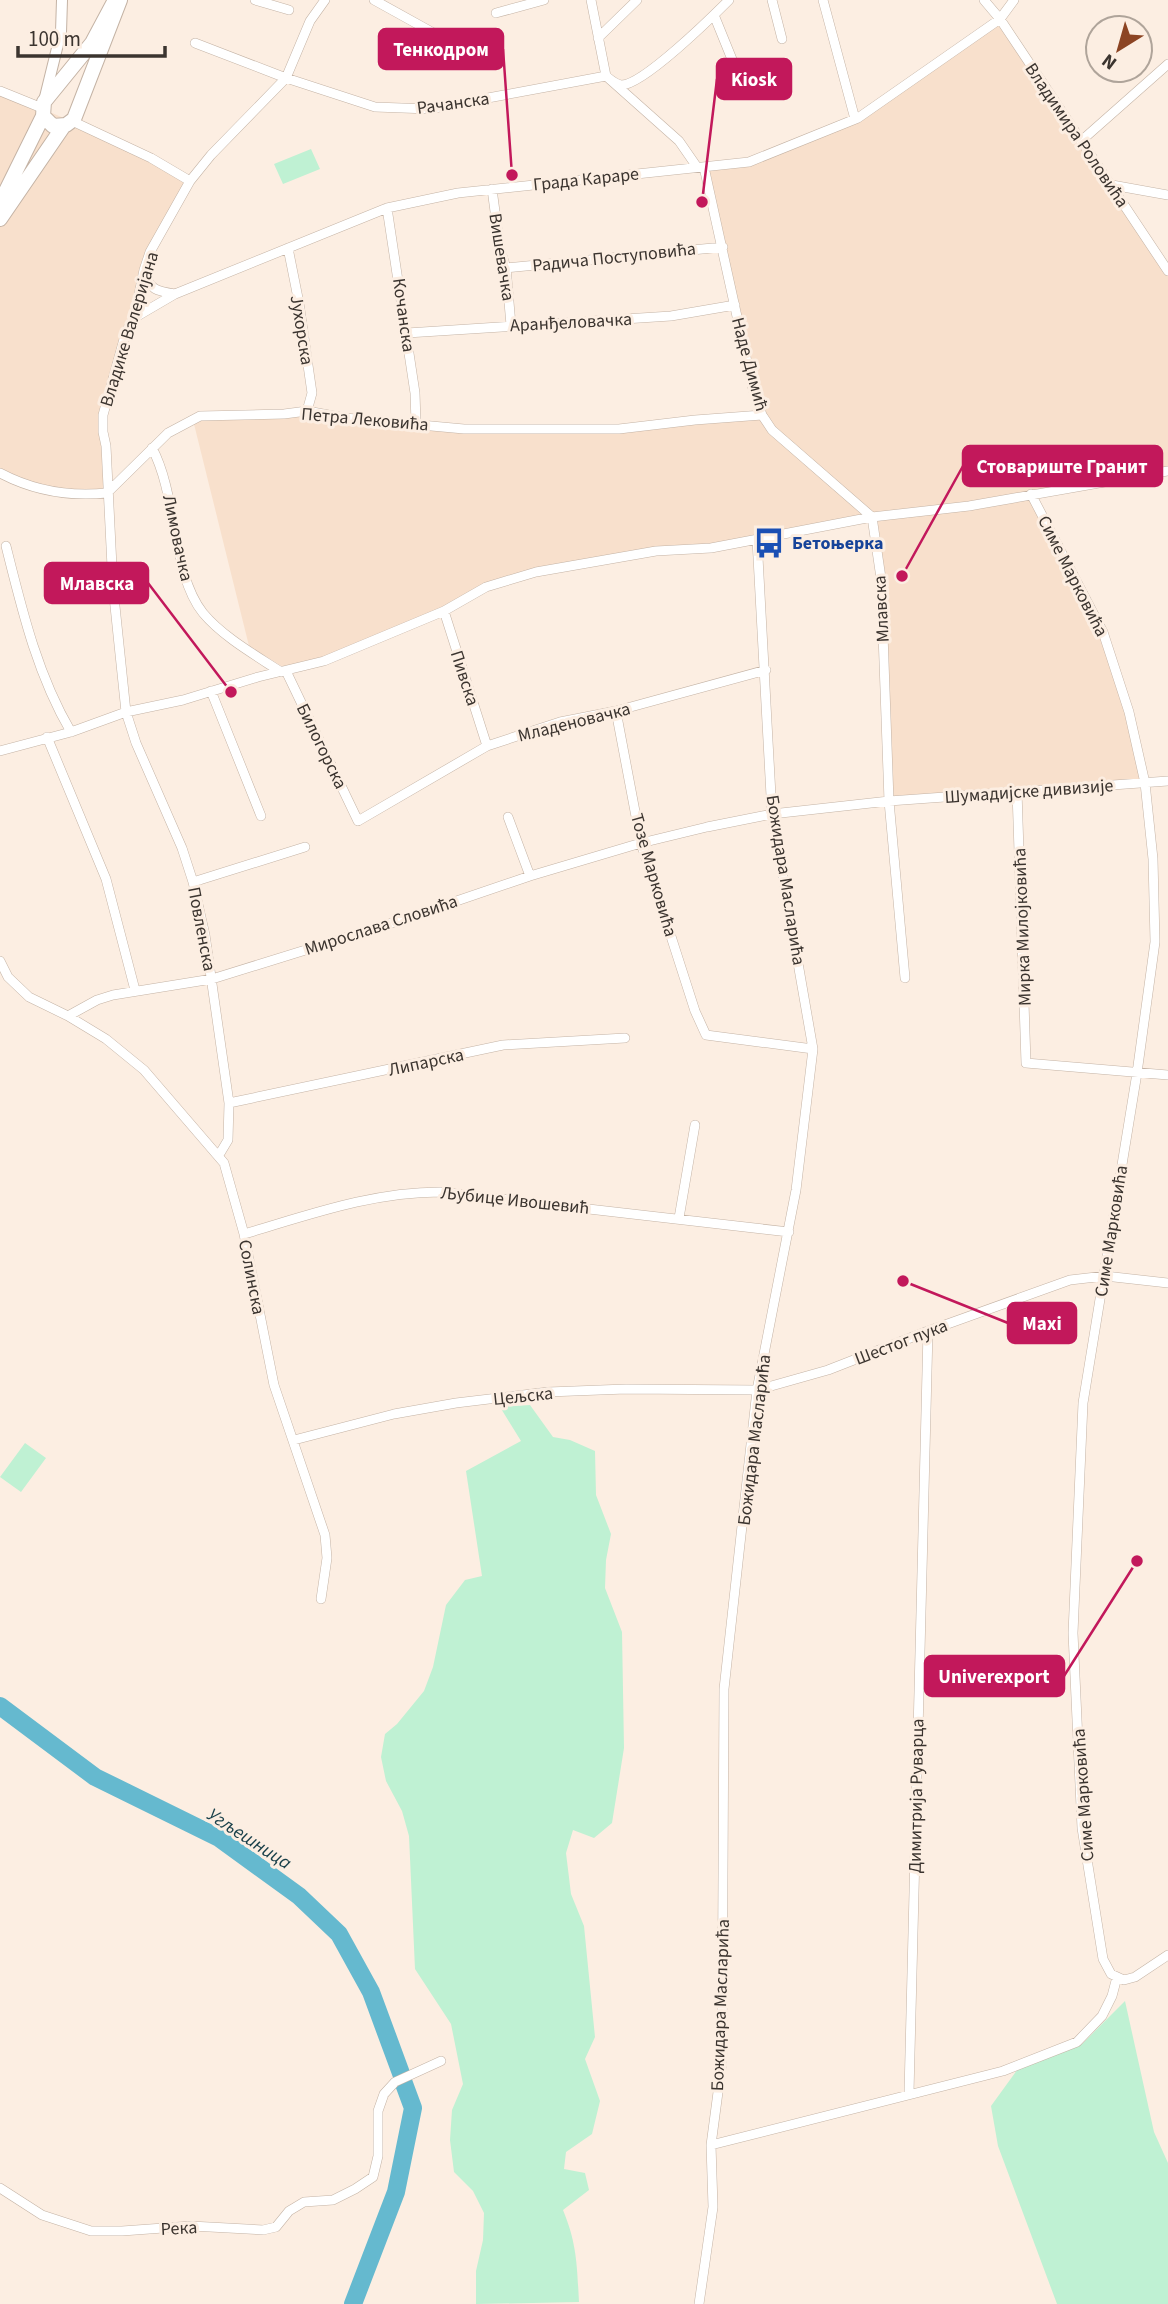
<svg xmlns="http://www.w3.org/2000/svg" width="1168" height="2304" viewBox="0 0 1168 2304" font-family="'Source Sans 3',sans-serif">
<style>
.built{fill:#f8e0cc}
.green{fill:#bff1d3}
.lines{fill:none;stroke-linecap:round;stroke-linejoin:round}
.river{stroke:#65b9cf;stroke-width:18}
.minor-casing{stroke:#c4b3a5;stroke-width:10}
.tertiary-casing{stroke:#c4b3a5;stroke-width:12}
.primary-casing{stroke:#c4b3a5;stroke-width:16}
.minor{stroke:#fff;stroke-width:9}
.tertiary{stroke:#fff;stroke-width:10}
.primary{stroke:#fff;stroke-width:14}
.labels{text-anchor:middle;stroke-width:6;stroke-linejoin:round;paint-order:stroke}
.street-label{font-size:18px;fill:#3b342f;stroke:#fceee2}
.transit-label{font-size:18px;font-weight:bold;fill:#164399;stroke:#fceee2;text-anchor:start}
.water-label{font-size:19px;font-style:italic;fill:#183f49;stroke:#fceee2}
.leader{fill:none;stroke:#c2185b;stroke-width:2.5}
.callout-dot{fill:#c2185b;stroke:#fceee2;stroke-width:2.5}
.callout{fill:#c2185b;stroke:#c2185b;stroke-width:2.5}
.callout-label{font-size:19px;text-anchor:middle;font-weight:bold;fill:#fff}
</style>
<rect width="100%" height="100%" fill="#fceee2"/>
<path class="built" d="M1000,19l168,252v200l-136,23 71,138 42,151 -256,18 -8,-223 -9,-60 -114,21 -102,12 -170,36 -42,24 -156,59 -39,-24 -56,-226 114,-9 157,18h155l142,-14 -57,-248 45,-5 109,-44z
M0,91l118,50 72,40 -40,71 -47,163 4,78 -30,2 -77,-22z"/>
<path class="green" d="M311,149l9,20 -37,15 -9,-20z
M530,1405l23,32 17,3 25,11 1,44 15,39 -5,26 -1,28 17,44 2,116 -12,75 -18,15 -21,-8 -7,23 5,41 13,32 11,111 -10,22 15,42 -8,33 -26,18 -2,17 21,4 4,17 -26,20c14,34 14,55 16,92l-103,2v-33l7,-31 1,-27 -11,-22 -19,-19 -4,-32 2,-30 11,-26 -12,-60 -36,-55 -6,-133 -7,-25 -16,-30 -5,-24 4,-23 12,-10 27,-33 9,-24 13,-62 19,-25 17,-4 -16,-105 55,-30 -21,-34z
M25,1443l21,15 -25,34 -21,-15z
M1125,2001l29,131 14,31v141h-111l-59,-158 -7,-40 29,-40 62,-22z"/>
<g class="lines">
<path class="river" d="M0,1706l95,71 124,61 80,58 40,38 32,58 31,84
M353,2304l43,-112 17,-84 -10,-27"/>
<g class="minor-casing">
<path id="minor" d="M255,0l34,10
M374,0l65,36
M591,0l15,76 73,65 18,26
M772,0l10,39
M823,0l32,119
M984,0l16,19 168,252
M496,13l48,-13
M714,15l26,64
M598,38l39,-38
M195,43l91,35 89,29 54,2 177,-33c5,4 9,8 15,9 21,1 91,-68 108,-85
M0,91l42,17
M72,121l79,37 39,23
M1081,141l87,-77
M704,167l49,222 9,26 10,15 100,87
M1112,185l56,10
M492,189l8,60 6,19 5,57
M387,208l28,185 1,30
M288,248l11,55 13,90 -5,18
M506,268l217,-21
M144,271c6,19 12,20 31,23
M134,318l41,-24 212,-86 71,-15 291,-31 109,-44 142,-99 14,-19
M407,333l264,-17 64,-11
M152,448c26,48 19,125 51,165 19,23 52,42 78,59
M0,473c34,18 68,24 107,20l61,-60 32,-17 84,-2 23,-3 38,7 119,11h155l76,-9 67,-5
M1031,494l72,138 26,80 16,71 8,76 2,83 -18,131 -54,330 -10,230 9,195 21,131 8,15 13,6 11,-3 33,-22
M872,517l9,61 8,223 16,177
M6,546c16,64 31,128 65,186
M444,611l43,135
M286,671l72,150 129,-75 73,-24 56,-11 150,-41
M211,691l50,125
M616,711l25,132 54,168 11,24 107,14
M47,737l59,142 29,111
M0,751l71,-19 55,-20 57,-12 75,-23 66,-16 120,-50 42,-24 50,-15 120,-21 55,-3 161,-31 97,-11 199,-35
M1017,791l9,272 142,12
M508,817l22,59
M193,882l112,-35
M0,961l8,16 21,20 39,19 38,23 38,31 80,93 20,71 30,151 51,150 2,23 -6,41
M68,1016l29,-16 16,-5 99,-16 174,-54 144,-49 111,-33 66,-16 65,-13 117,-13 279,-20
M229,1103l274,-58 122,-7
M219,1155l9,-15 1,-37 -24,-168 -12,-53 -11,-34 -46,-105 -10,-31 -13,-125 -7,-141 -3,-14v-17l23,-83 8,-14 10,-48 6,-18 40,-71 21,-26 75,-77 24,-57 15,-21
M679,1218l16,-93
M244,1234c65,-19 128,-42 196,-42l349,40
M294,1440l100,-26 62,-11 92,-11 78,-3 131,1 71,-20 100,-39 142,-51 35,-4 63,7
M909,2093l19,-762
M711,2145l292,-74 74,-29 25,-26 10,-20 5,-19
M0,2188l42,27 49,16h31l69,-5 72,4 13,-3 13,-16 15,-9 29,-2 22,-11 18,-12 5,-21v-45l6,-17 11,-12 46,-21
M699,2304l14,-97 -2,-62 11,-83 2,-373 33,-299 39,-200 17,-141 -41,-235 -15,-275"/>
</g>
<g class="tertiary-casing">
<path id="tertiary" d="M45,97l16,-65 1,-32"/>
</g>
<g class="primary-casing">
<path id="primary" d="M115,0l-23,43 -48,59 -1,14 10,10 13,-1 8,-6 46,-119
M0,203l43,-87
M0,219l63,-92"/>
</g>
<use href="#minor" class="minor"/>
<use href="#tertiary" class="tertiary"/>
<use href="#primary" class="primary"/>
</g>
<defs>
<g id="bus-bare" transform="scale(2.415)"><path d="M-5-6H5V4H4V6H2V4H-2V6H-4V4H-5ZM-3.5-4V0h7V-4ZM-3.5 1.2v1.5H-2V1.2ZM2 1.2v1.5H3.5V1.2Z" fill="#1a4fb4" stroke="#fceee2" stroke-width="2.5" paint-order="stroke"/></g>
</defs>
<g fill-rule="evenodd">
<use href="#bus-bare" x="769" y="543"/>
</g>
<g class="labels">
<g class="street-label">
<text transform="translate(453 103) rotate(-8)" y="6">Рачанска</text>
<text transform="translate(1077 135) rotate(56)" y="6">Владимира Роловића</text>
<text transform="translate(586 179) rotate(-6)" y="6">Града Караре</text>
<text transform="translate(502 257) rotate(81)" y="6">Вишевачка</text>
<text transform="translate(614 257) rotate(-6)" y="6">Радича Поступовића</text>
<text transform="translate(404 315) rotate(82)" y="6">Кочанска</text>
<text transform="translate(571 322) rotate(-3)" y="6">Аранђеловачка</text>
<text transform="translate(129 329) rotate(-73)" y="6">Владике Валеријана</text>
<text transform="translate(302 330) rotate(81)" y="6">Јухорска</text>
<text transform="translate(750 364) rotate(75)" y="6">Наде Димић</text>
<text transform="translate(365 419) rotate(5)" y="6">Петра Лековића</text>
<text transform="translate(178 538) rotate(78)" y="6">Лимовачка</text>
<text transform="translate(1073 576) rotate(63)" y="6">Симе Марковића</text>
<text transform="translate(881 609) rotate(-93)" y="6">Млавска</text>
<text transform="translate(465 678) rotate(72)" y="6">Пивска</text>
<text transform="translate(574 722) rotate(-14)" y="6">Младеновачка</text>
<text transform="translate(322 746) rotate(64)" y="6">Билогорска</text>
<text transform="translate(1029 791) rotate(-4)" y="6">Шумадијске дивизије</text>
<text transform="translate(654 875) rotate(74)" y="6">Тозе Марковића</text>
<text transform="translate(786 880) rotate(81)" y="6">Божидара Масларића</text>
<text transform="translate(381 925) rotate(-18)" y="6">Мирослава Словића</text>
<text transform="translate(1022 927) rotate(-92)" y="6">Мирка Милојковића</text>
<text transform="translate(202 929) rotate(79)" y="6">Повленска</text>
<text transform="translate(426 1062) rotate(-12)" y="6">Липарска</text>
<text transform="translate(515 1200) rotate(6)" y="6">Љубице Ивошевић</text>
<text transform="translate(1111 1231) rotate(-81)" y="6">Симе Марковића</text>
<text transform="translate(252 1277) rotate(79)" y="6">Солинска</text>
<text transform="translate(901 1342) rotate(-21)" y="6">Шестог пука</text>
<text transform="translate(523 1396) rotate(-6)" y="6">Цељска</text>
<text transform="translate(754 1440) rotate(-83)" y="6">Божидара Масларића</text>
<text transform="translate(1083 1795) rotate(-94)" y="6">Симе Марковића</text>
<text transform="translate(916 1796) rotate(-89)" y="6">Димитрија Руварца</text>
<text transform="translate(720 2005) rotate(-88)" y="6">Божидара Масларића</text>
<text transform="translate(179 2228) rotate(-3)" y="6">Река</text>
</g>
<g class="transit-label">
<text x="792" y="549">Бетоњерка</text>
</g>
<g class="water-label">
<text transform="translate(250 1838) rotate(33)" y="7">Угљешница</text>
</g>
</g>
<path class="leader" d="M512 175L503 49M702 202L717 79M902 576L963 466M231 692L148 583M903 1281L1008 1323M1137 1561L1064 1676"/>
<g class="callout-dot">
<circle cx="512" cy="175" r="7"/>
<circle cx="702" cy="202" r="7"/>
<circle cx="902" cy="576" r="7"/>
<circle cx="231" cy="692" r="7"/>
<circle cx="903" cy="1281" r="7"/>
<circle cx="1137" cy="1561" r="7"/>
</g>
<g class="callout">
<rect x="379" y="29" width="124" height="40" rx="7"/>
<rect x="717" y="59" width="74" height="40" rx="7"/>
<rect x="963" y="446" width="199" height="40" rx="7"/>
<rect x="45" y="563" width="103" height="40" rx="7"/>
<rect x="1008" y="1303" width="68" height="40" rx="7"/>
<rect x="925" y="1656" width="139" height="40" rx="7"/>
</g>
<g class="callout-label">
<text x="441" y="56">Тенкодром</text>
<text x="754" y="86">Kiosk</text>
<text x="1062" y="473">Стовариште Гранит</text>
<text x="97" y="590">Млавска</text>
<text x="1042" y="1330">Maxi</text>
<text x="994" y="1683">Univerexport</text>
</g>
<g transform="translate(1119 49) rotate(217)"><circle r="33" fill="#fceee2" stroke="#afa49a" stroke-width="2"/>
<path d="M0-5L12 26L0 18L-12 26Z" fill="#8c4423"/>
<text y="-10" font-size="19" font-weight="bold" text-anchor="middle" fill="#3b342f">N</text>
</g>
<path d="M18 46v10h147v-10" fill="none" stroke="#3b342f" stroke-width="3.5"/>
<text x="28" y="46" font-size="21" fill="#3b342f" stroke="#fceee2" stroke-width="5" paint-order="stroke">100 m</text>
</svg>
